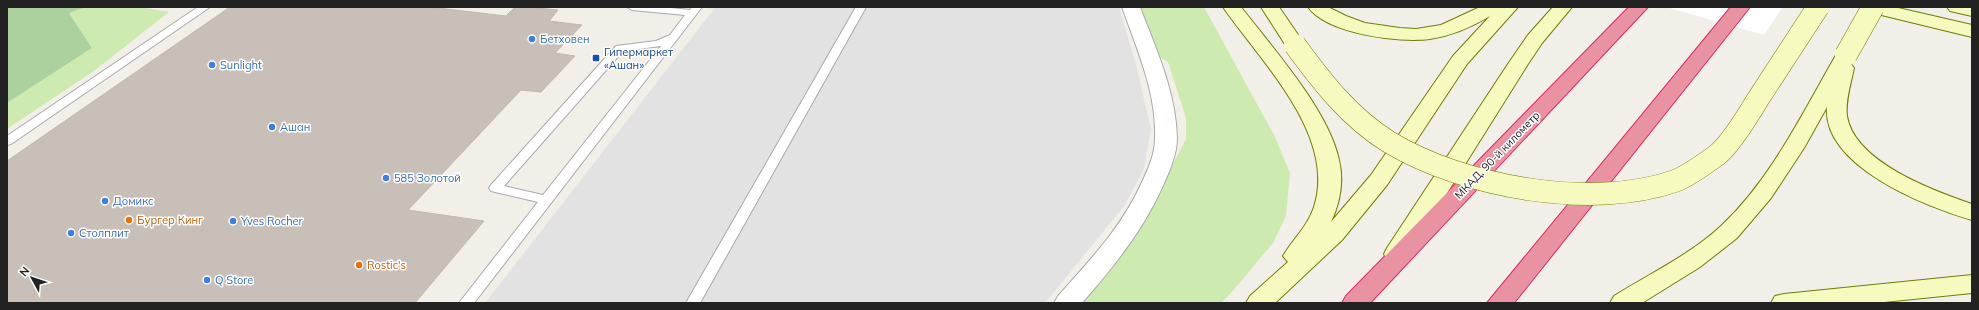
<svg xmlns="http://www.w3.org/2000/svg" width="1979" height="310" viewBox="0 0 1979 310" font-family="Mulish,sans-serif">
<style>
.grass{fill:#cdebb0}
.forest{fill:#add19e}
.parking{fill:#e2e2e2}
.pier{fill:#fff}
.building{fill:#c7bfb8;stroke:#c4b6ab}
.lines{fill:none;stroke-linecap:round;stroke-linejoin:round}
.lane-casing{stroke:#a9a9a9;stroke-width:2}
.street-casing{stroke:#a9a9a9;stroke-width:2}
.secondary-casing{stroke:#707d05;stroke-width:2}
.highway-casing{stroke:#dc2a67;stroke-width:2}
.lane{fill:#fff;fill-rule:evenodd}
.street{fill:#fff;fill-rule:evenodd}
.secondary{fill:#f7fabf;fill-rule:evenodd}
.highway{fill:#e892a2;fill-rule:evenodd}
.secondary-bridge-casing{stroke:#707d05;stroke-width:23;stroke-linecap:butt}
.secondary-bridge{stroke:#f7fabf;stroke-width:22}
.shop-dot{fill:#3f7fe0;stroke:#fff;stroke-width:1.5}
.transit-dot{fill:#1a4fb4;stroke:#fff;stroke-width:1.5}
.food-dot{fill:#e8710a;stroke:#fff;stroke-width:1.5}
.labels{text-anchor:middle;stroke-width:3;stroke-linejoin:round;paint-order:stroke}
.shop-label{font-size:11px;fill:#366cbe;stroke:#fff;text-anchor:start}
.transit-label{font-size:11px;fill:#164399;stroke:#fff;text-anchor:start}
.street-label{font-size:11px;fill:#222;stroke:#fff}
.food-label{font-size:11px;fill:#c56008;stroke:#fff;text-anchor:start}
</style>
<rect width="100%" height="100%" fill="#f2efe9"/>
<path class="grass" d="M86,7h54l29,5 -75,59 -87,58v-26l85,-55 -23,-35z
M1137,7h67l71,130 15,36 -4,43 -13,27 -42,50 -10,10h-143l63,-79 45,-85v-21l-18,-56 -17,-10z"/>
<path class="forest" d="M7,7h79l-17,6 23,35 -85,55z"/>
<path class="parking" d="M701,7h418l17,58 15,64 -7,39 -19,37 -80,98h-560l229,-294z"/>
<path class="pier" d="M1666,7h117l-19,28z"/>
<path class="building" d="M230,7h199l77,9 9,-9h10l33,3 -9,11 33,4 -27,28 20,3 -34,36 -20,-2 -113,120 76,11 -69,82h-408v-142z"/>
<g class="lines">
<g class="lane-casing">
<path id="lane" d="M198,7h12l-199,137 -4,1v-9z
M627,7h35l28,3 2,-3h10l-228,296h-15l79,-101 -47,-11 -2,-3 2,-3 125,-139 40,-5 14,-6 15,-20 -53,-5zM661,46l-118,149 -39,-9 119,-135z
M856,7h10l-166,296h-14z"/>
</g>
<g class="street-casing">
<path id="street" d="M1122,7h18c16,42 36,85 37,131 0,15 -6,30 -12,43 -20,47 -50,84 -83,122h-28l4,-7c32,-36 64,-69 84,-114 6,-13 13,-28 13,-43 2,-45 -18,-90 -33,-132z"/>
</g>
<g class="secondary-casing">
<path id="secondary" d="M1223,7h18c31,40 88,104 98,153 5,21 1,43 -8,62l40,-47 82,-119 37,-40c-18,11 -39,20 -60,23 -31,4 -103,-5 -122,-32h20l18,9 19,7 35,5 16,1 25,-4 39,-18h38l-51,57 -80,121 -45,55 -67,63h-29l4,-7 38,-34 -5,-6c10,-17 25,-30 31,-49 23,-72 -53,-145 -91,-200z
M1261,7h18l26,38 -3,4 -7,2 -7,-2z
M1553,7h19l-30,36 -14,21 -123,196 -9,2 -9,-2 -3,-6 3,-6 121,-184 20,-29z
M1862,7h32l78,18v12l-107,-26z
M1947,7h25v9l-22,-5z
M1846,49l7,2 3,4 -5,9 3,4c-3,15 -9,33 -7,48 7,46 87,75 125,88v16c-46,-13 -150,-54 -145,-113l-23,41 -33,50 -34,40 -37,29 -58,36h-32l4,-7c35,-22 76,-41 107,-70 50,-47 81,-112 115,-171l3,-4z
M1972,275v18l-98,10h-103l4,-7 9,-2z"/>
</g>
<g class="highway-casing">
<path id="highway" d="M1629,7h19l-278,296h-28l4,-7z
M1731,7h19l-236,296h-27z"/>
</g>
<use href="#lane" class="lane"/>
<use href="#street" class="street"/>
<use href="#secondary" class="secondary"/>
<use href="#highway" class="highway"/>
<g class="secondary-bridge-casing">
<path id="secondary-bridge" d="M1295,45c27,37 55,73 94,97 74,45 203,68 286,39 11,-4 31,-18 42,-26 13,-10 32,-41 41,-56 20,-31 40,-61 60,-92
M1846,55l27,-48"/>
</g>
<use href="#secondary-bridge" class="secondary-bridge"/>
</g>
<g class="shop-dot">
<circle cx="532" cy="39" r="4"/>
<circle cx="212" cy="65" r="4"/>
<circle cx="272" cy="127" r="4"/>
<circle cx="386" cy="178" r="4"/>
<circle cx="105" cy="201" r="4"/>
<circle cx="233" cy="221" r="4"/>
<circle cx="71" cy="233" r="4"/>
<circle cx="207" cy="280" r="4"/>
</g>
<rect class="transit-dot" x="592" y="54" width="8" height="8" rx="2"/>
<g class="food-dot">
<circle cx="129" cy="220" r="4"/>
<circle cx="359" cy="265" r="4"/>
</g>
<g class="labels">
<g class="shop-label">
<text x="540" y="43">Бетховен</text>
<text x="220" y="69">Sunlight</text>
<text x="280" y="131">Ашан</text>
<text x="394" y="182">585 Золотой</text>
<text x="113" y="205">Домикс</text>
<text x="241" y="225">Yves Rocher</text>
<text x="79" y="237">Столплит</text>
<text x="215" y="284">Q Store</text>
</g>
<g class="transit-label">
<text x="604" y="56">Гипермаркет<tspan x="604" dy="13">«Ашан»</tspan></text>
</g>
<g class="street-label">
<text transform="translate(1497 155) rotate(-46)" y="4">МКАД, 90-й километр</text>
</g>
<g class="food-label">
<text x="137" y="224">Бургер Кинг</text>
<text x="367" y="269">Rostic's</text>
</g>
</g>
<rect width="1979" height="310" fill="none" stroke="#222222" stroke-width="16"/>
<g transform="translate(32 278) rotate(310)" stroke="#ffffff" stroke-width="3" paint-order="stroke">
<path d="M0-3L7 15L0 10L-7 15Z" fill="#222222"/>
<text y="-6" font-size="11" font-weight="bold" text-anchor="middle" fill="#222222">N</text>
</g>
</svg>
